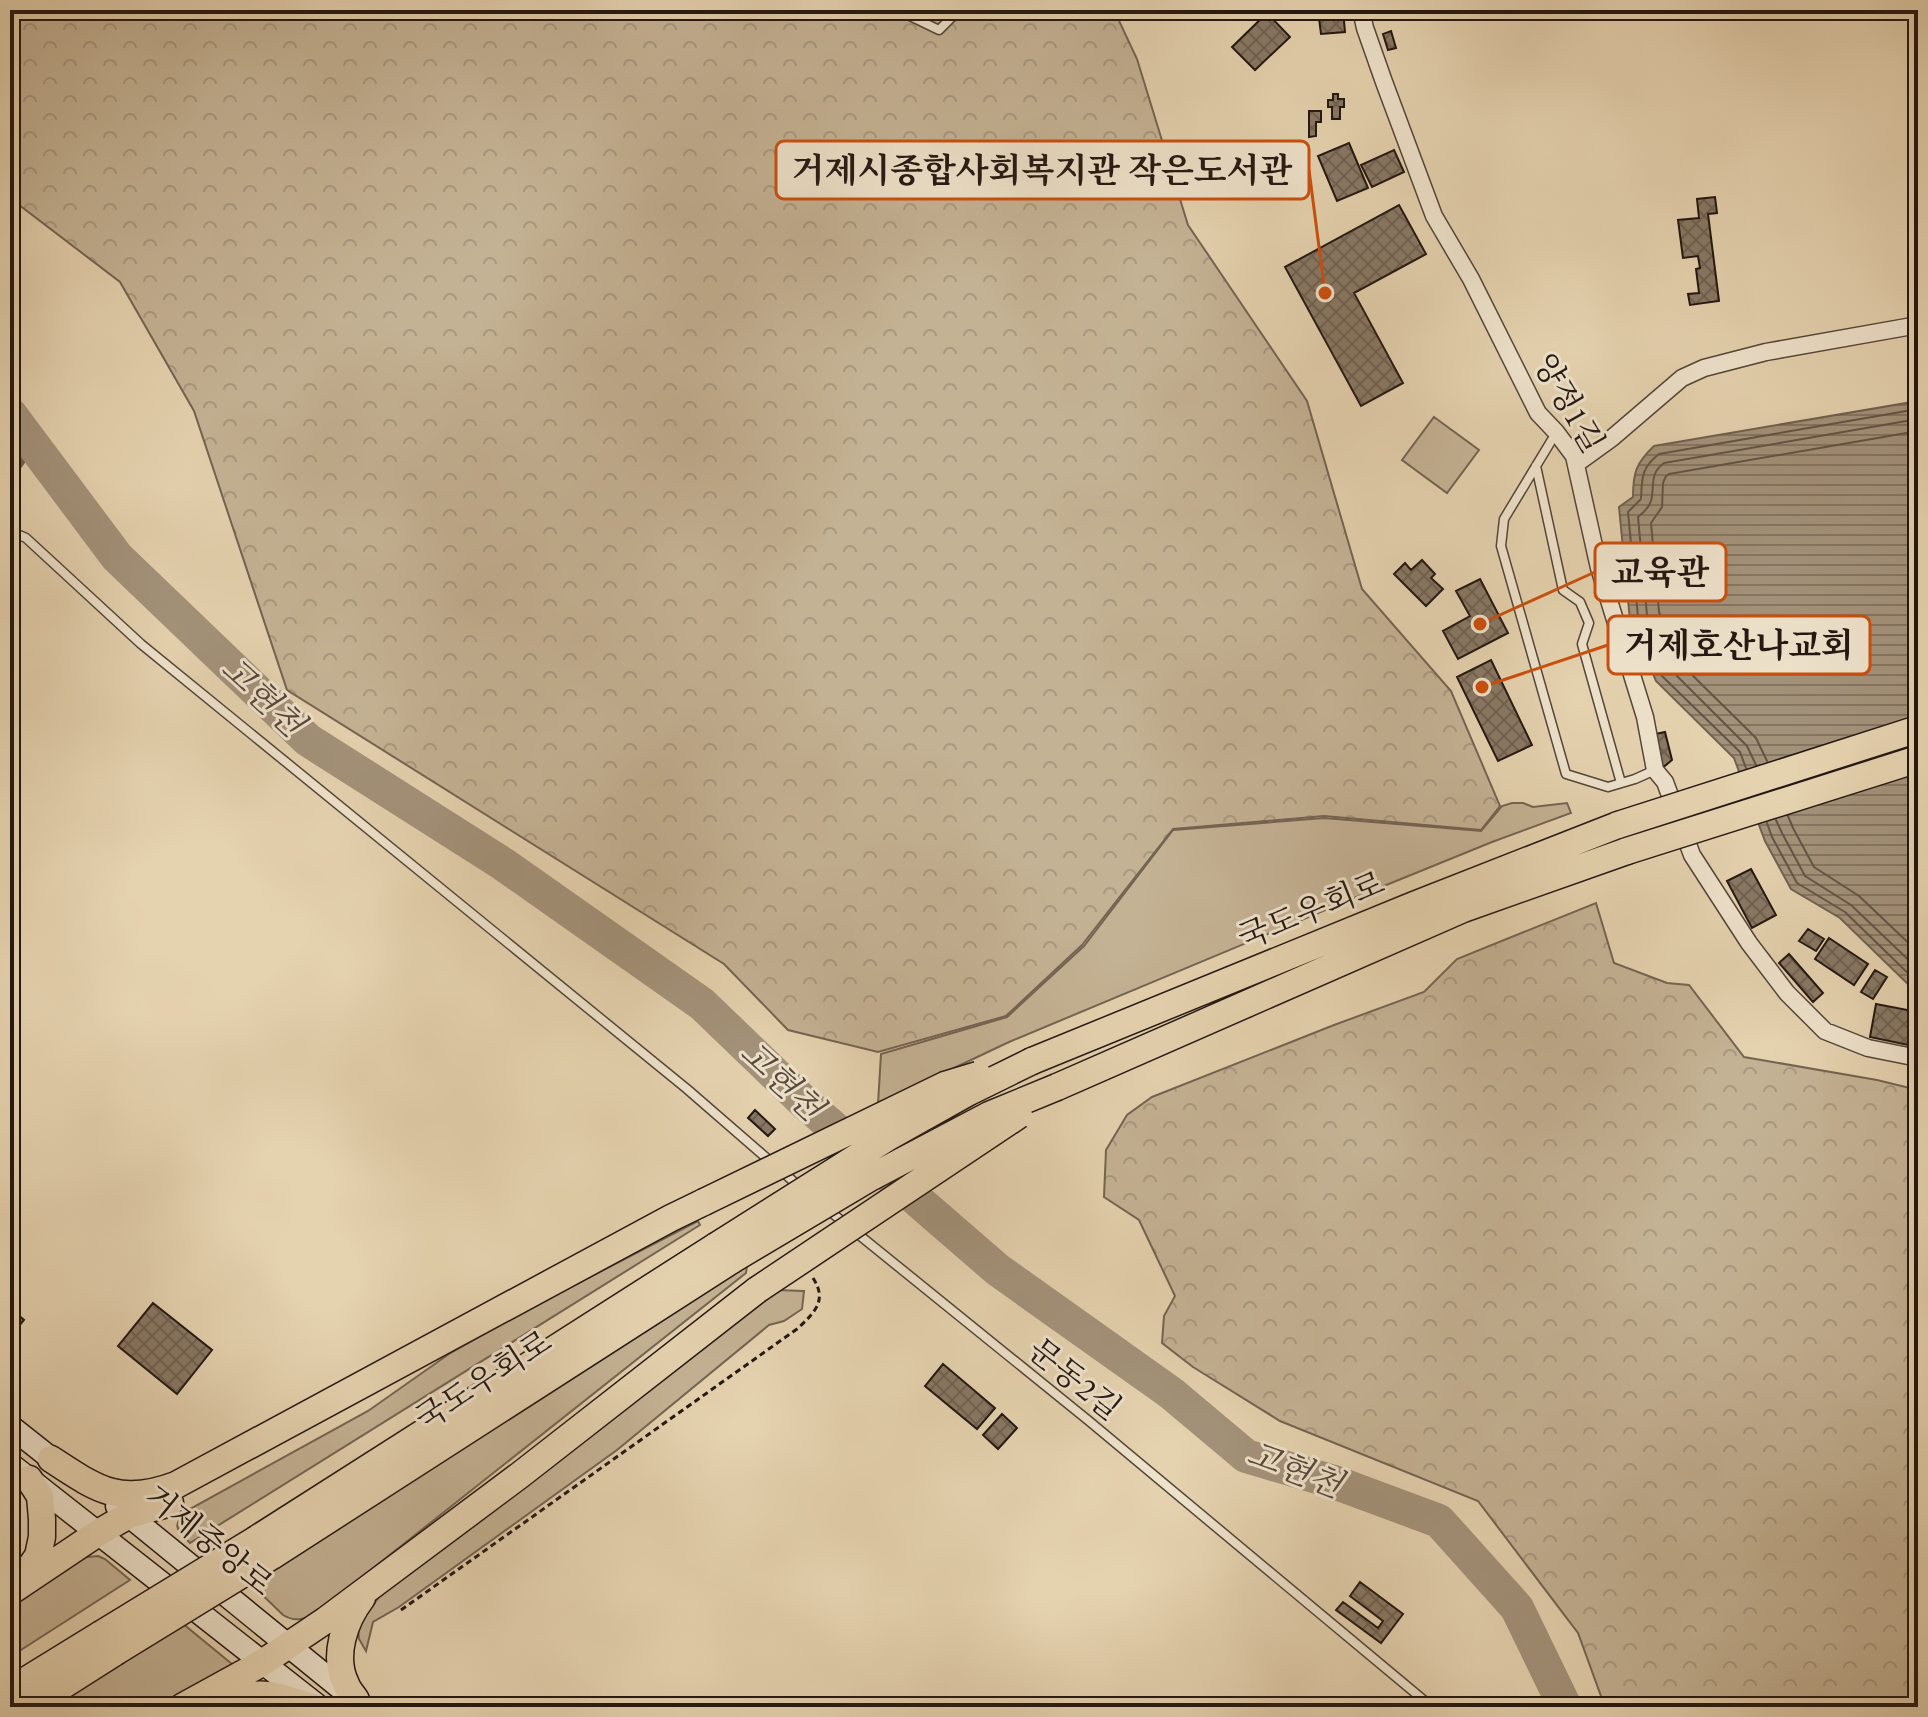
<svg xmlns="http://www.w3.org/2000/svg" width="1928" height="1717" viewBox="0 0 1928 1717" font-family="'EB Garamond','Noto Serif KR',serif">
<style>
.grass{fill:#c4b294;stroke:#746453;stroke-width:2}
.forest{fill:url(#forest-crowns);stroke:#746453;stroke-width:2}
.water{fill:url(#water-rules);stroke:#706150;stroke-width:2}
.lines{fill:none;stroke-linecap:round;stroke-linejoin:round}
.shore{stroke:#645446;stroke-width:2}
.stream{stroke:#706150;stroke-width:6}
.river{stroke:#a3927a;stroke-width:34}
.building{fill:url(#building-cross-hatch);stroke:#241712;stroke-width:2}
.service-casing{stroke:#544639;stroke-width:11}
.minor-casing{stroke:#544639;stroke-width:19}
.secondary-casing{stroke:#241712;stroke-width:25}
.trunk-casing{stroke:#241712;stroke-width:29}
.path{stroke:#241712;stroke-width:3;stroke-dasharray:6 4;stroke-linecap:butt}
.service{stroke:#eee2cb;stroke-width:8}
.minor{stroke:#eee2cb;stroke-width:16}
.secondary{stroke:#eee2cb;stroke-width:22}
.trunk{stroke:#e5d2af;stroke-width:26}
.trunk-bridge-casing{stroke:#241712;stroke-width:29;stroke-linecap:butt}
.trunk-bridge{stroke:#e5d2af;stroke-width:26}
.labels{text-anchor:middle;stroke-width:6;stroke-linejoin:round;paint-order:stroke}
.street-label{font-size:32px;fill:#241712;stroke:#eee2cb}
.water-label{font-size:34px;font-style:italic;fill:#57483c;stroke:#eee2cb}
.leader{fill:none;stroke:#cb4f0d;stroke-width:3}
.callout-dot{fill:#cb4f0d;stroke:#eee2cb;stroke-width:3}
.callout{fill:#eee2cb;stroke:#cb4f0d;stroke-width:3}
.callout-label{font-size:34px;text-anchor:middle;font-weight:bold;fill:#241712}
</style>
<defs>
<pattern id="forest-crowns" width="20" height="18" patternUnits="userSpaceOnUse" patternTransform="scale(2)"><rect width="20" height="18" fill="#c4b294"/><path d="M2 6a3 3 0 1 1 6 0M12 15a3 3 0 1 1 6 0" fill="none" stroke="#a8987f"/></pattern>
<pattern id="water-rules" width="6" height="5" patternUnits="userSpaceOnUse" patternTransform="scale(2)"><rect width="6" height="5" fill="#a3927a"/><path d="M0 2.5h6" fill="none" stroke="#857663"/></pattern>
<pattern id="building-cross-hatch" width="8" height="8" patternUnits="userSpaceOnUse" patternTransform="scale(2)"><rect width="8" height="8" fill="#887864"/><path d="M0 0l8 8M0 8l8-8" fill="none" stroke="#6f6151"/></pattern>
</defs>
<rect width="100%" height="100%" fill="#e5d2af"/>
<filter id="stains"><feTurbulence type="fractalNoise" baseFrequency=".0025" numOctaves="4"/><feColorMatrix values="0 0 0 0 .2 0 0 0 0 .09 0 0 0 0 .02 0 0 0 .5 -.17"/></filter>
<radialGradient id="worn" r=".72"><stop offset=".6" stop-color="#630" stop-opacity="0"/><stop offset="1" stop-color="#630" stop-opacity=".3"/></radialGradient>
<path class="grass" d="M1434,417l45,33 -32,43 -45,-33z
M1512,803h11l10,4 34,-4 4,10 -79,29 -150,61 -333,139 -131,62 3,-50 126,-37 77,-71 89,-116 151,-12 157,13 21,-25z
M698,1221l2,4 -510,318c-14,-15 -19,-17 -2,-33l180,-99 81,-57 83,-47z
M747,1266l-1,7 -427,338c-13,8 -23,12 -36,4l-37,-36z
M775,1290l29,1 -2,18 -18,12 -15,4 -152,125 -218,157 -26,15 -7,29 -7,-12 -1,-13 21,-29z
M98,1556l7,3 25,21 -120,77v-49l67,-47 10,-4z
M182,1623l50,41 1,5 -62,38h-119z"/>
<path class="forest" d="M10,10h1104l23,49 51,166 119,176 55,188 89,102 49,115 -19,24 -157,-14 -151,13 -91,116 -76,71 -128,36 -90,-22 -64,-66 -437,-274 -93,-279 -74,-129 -110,-84z
M1596,903l18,60 53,20 22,2 55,72 133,23 41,10v617h-313l-27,-74 -100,-132 -198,-80 -87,-54 -31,-24 2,-27 11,-20 -36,-76 -35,-23 2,-47 21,-35 25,-18 182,-72 90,-33 33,-33z"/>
<path class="water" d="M1918,401v593l-78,-76 -49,-29 -26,-48 -31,-83 -78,-77 -26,-61 -11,-113 14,-10c0,-24 3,-34 21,-51z"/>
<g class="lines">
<path class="shore" d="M1767,761l-11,-23 -75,-74 -22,-52 -8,-89 11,-16 1,-24 3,-7 3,-2 249,-43
M1756,765l-9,-19 -76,-76 -24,-55 -9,-98c5,-4 11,-9 13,-16 4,-16 -2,-27 13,-38l254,-44
M1746,768l-6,-16 -78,-76 -24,-59 -10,-105 13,-13c1,-21 0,-31 18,-45l259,-45
M1788,816l5,12 21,39 45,29 59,56
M1776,820l6,13 23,43 46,29 67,64
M1767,823l5,14 25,46 48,29 73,71"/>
<path class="stream" d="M10,479l23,-33"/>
<path class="river" d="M10,414l107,143 191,183 195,124 199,140 102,98 194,168 173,123 75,63 88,26 105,39 78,87 48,99"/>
</g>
<path class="building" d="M1318,10h25l2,22 -24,2z
M1267,13l23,24 -35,33 -23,-23z
M1391,31l5,17 -8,2 -5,-16z
M1333,94h5v5h6v8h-4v12h-8v-12h-4v-7h5z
M1309,111h12v11h-5v14l-7,1z
M1349,143l19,45 -31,13 -19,-45z
M1394,150l10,22 -32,15 -11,-22z
M1715,197l2,16 -9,1 11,87 -29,4 -2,-11 11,-1 -3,-24 4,-1 -2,-12 -15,2 -5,-38 21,-2 -2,-19z
M1399,205l27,49 -72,39 49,90 -42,23 -76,-139z
M1422,560l13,14 -4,4 12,11 -17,17 -32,-32 11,-11 6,7z
M1480,579l28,54 -50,26 -15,-28 27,-15 -14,-25z
M1491,660l41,85 -34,16 -41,-84z
M1665,732l7,28 -12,10 -9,-35z
M1751,869l25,46 -24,13 -25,-47z
M1808,929l16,10 -8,12 -17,-10z
M1829,938l39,26 -14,21 -39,-26z
M1789,954l34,39 -10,9 -34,-39z
M1875,970l12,7 -14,22 -12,-7z
M1876,1004l42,8v35l-48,-10z
M755,1110l20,19 -7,7 -20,-18z
M153,1303l59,47 -35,44 -59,-48z
M10,1308l14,12 -13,16 -1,-1z
M943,1364l52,44 -18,21 -52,-43z
M1002,1414l15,14 -19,21 -15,-14z
M1360,1582l43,32 -22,29 -45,-33 7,-8 35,26 5,-7 -33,-25z"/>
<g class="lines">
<g class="service-casing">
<path id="service" d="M908,15l31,15 20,-20
M1556,433l-52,86 -3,27 65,228 42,13 27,-8 20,-9
M1536,466l27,124 17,12 9,21 -7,21 39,139
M10,531l16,7 115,106 546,445 114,99
M827,1209l262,212 343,286"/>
</g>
<g class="minor-casing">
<path id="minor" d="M1361,10l4,18 19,54 50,134 37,63 67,134 18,19 18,24 25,112 46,149 10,53 10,12 27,73 57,88 38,50 38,38 43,17 50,10
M1576,464l36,-26 70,-60 22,-10 62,-16 152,-27"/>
</g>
<g class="secondary-casing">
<path id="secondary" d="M10,1426l53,42
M10,1464l308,242
M117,1506l237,193"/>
</g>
<g class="trunk-casing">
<path id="trunk" d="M1032,1061l382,-156 204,-80
M1057,1087l406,-178 164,-58
M51,1459c47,31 69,47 125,26l495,-267 33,-16
M258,1538l458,-292
M272,1556l460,-296
M21,1580l17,-24 4,-19v-18l-2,-23 -11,-17
M10,1592l88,-59 31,-18 41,-12
M10,1690l91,-56
M356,1700c-3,-5 -8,-10 -10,-16 -14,-28 -1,-64 16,-86
M29,1707l85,-54
M182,1707l80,-44 64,-43 194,-145 237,-185
M218,1707c39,-21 55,-12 95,0"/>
</g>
<path class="path" d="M401,1610l396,-281c17,-16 31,-28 16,-51"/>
<use href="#service" class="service"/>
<use href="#minor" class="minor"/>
<use href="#secondary" class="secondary"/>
<use href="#trunk" class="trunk"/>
<g class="trunk-bridge-casing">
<path id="trunk-bridge" d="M1618,825l300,-96
M1627,851l291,-92
M704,1202l241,-117 33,-10
M716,1246l171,-108 82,-46 63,-31
M732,1260l136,-81 121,-64 68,-28
M757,1290l262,-175
M101,1634l157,-96
M114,1653l158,-97"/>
</g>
<use href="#trunk-bridge" class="trunk-bridge"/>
</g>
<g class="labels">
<g class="street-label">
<text transform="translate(1569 403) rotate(60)" y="11">양정1길</text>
<text transform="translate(1311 910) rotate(-22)" y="11">국도우회로</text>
<text transform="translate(1075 1379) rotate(39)" y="11">문동2길</text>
<text transform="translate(483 1380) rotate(-33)" y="11">국도우회로</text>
<text transform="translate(209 1540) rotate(39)" y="11">거제중앙로</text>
</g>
<g class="water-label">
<text transform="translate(263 696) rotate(43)" y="12">고현천</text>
<text transform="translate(782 1080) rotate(43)" y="12">고현천</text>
<text transform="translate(1295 1469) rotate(21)" y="12">고현천</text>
</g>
</g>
<path class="leader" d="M1325 293L1309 170M1480 624L1595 572M1482 687L1608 645"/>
<g class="callout-dot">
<circle cx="1325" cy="293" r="8"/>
<circle cx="1480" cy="624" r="8"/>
<circle cx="1482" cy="687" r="8"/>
</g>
<g class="callout">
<rect x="776" y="141" width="533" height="58" rx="8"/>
<rect x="1595" y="543" width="131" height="58" rx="8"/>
<rect x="1608" y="616" width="262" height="58" rx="8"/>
</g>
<g class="callout-label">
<text x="1042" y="182">거제시종합사회복지관 작은도서관</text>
<text x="1660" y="584">교육관</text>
<text x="1739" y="657">거제호산나교회</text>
</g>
<rect width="1928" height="1717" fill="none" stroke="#e5d2af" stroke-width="40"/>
<rect x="12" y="12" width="1904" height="1693" fill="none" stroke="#241712" stroke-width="4"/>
<rect x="20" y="20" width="1888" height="1677" fill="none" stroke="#241712" stroke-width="2"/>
<rect width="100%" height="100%" filter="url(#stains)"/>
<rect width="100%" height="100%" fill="url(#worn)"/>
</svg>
